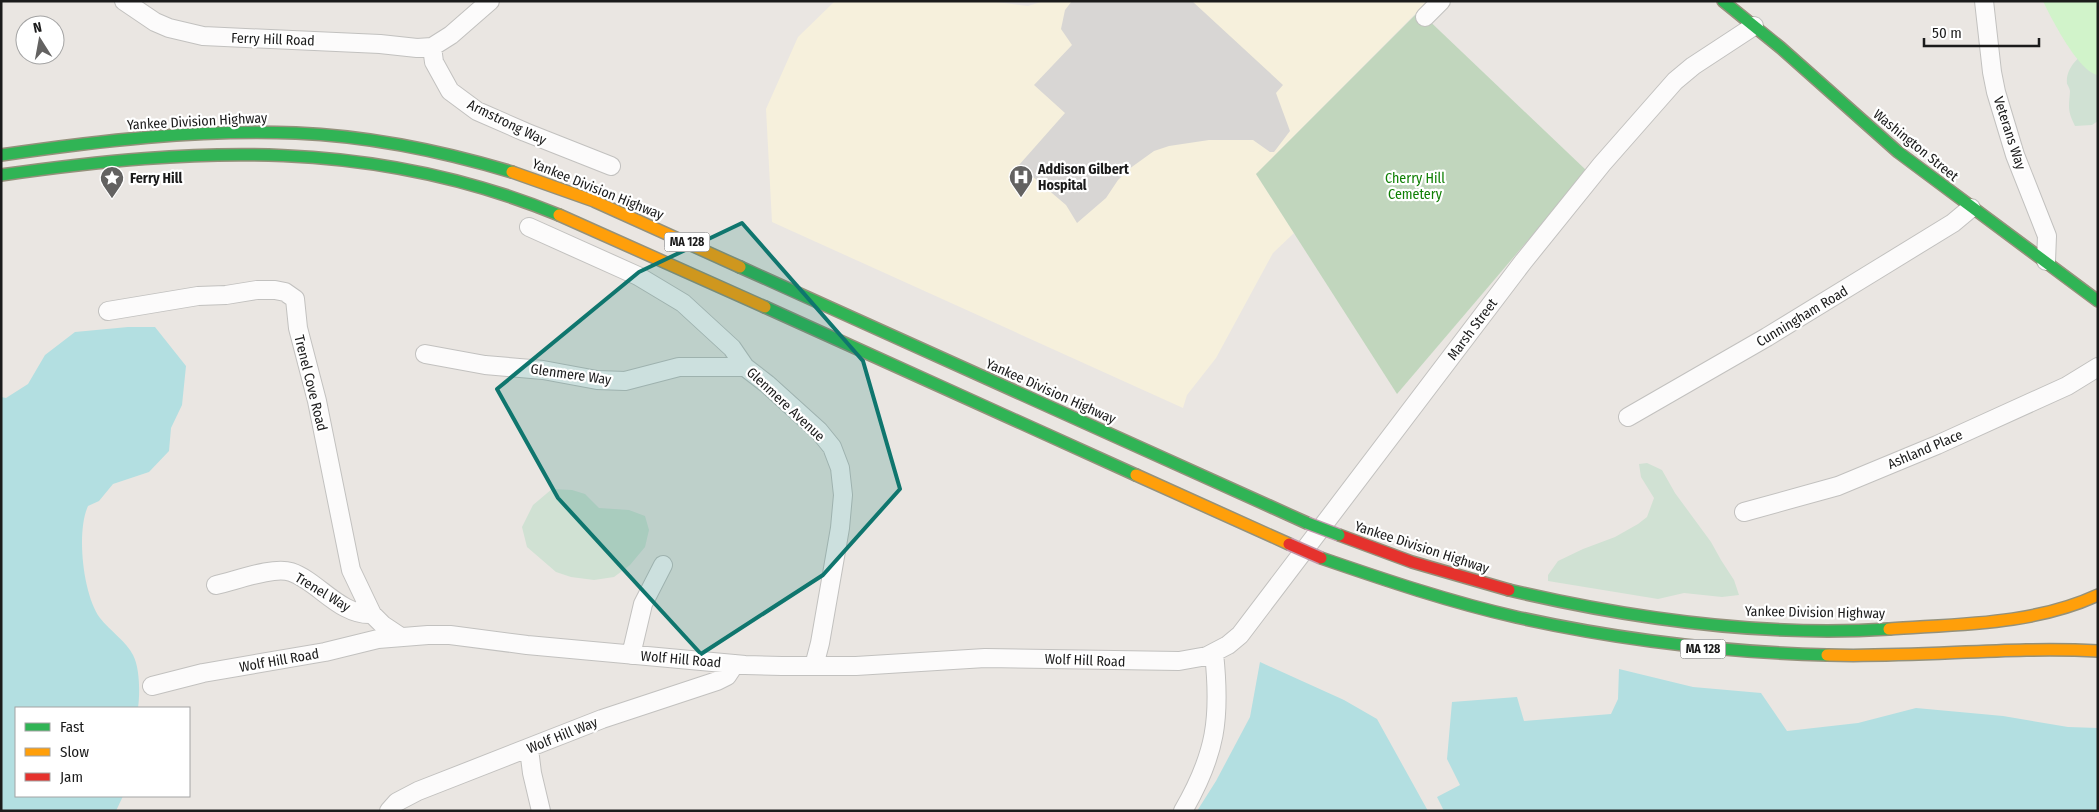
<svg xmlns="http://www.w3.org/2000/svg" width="2099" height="812" viewBox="0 0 2099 812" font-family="'Fira Sans Condensed',sans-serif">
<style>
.education{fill:#f6f0dc}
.religious{fill:#d8d6d4}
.wetland{fill:#d0e1d3}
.cemetery{fill:#c1d6bd}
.park{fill:#d1f3ca}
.water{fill:#b3dfe1}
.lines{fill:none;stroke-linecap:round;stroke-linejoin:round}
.street-casing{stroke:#c2c1bf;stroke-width:20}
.fast-casing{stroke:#94917b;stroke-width:14}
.slow-casing{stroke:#94917b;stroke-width:14}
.jam-casing{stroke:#94917b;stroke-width:14}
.street{stroke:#fcfbfb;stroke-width:18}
.fast{stroke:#30b455;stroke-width:11}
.slow{stroke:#ff9f0a;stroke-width:11}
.jam{stroke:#e5322d;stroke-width:11}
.fast-bridge-casing{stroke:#c198aa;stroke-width:14;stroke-linecap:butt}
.jam-bridge-casing{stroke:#c198aa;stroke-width:14;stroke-linecap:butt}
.fast-bridge{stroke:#30b455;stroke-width:11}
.jam-bridge{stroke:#e5322d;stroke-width:11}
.marked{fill:#0f766e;fill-opacity:0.2;stroke:#0f766e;stroke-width:4;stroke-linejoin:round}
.labels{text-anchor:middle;stroke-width:4.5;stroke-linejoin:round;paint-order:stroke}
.shield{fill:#fff;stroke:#5f5f5f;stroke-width:1}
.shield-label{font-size:12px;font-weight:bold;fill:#1b1b1b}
.street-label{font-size:14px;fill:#1b1b1b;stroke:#fff}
.poi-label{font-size:14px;font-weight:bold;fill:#1b1b1b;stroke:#fff;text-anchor:start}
.park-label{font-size:14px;fill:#0e7f03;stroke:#fff}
</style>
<rect width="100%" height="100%" fill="#eae6e2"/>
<path class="education" d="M835,1h154l39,5 16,-5h384l-172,173 38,59 -21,20 -57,105 -29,37 -4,13 -411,-186 -6,-113 32,-72z"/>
<path class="religious" d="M1072,1h120l91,84 -7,8 14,38 -16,21h-4l-17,-12h-44l-40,6 -15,5 -25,18 -11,11 -12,18 -29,25 -11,-18 -47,-40 46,-52 -31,-28 38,-40 -11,-16 4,-19z"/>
<path class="wetland" d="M2098,45v76l-6,4 -17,1c-8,-16 -6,-19 -5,-35 0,-1 -2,-6 -3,-7 -2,-19 17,-32 31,-39z
M1647,463l15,7 13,23 36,49 10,18 13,20 5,15 -17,2 -38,-4 -26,6 -110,-18v-6l10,-14 25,-12 32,-12 23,-13 9,-7 7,-19 -13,-21 -2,-13z
M552,489l20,1 13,4 14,14 30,2 16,6 4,14 -4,17 -15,18 -16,12 -20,3 -23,-3 -15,-5 -29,-25 -5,-20 11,-22z"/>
<path class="cemetery" d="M1419,11l168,160 -190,223 -141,-220z"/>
<path class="park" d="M2043,1h55v74c-19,-2 -47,-57 -55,-74z"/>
<path class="water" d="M128,327h27l31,39 -4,39 -11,23 -2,23 -20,21 -36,12 -14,17 -11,5c-12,26 -5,89 12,112 9,12 27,24 33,37 7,13 7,39 5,53h-122v88h107l-7,15h-115v-414l5,1 22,-14 17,-29 30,-23z
M1260,662l84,38 33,19 51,92h-231l19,-30 34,-64z
M1619,669l74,18 68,6 26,38 71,-8 58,-15 87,8 65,11 30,1v83h-654l-7,-14 23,-12 -13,-26 5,-57 65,-5 7,24 87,-7 7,-15z"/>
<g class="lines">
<g class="street-casing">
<path id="street" d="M124,1l31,21 14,6 34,8 177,8 37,4 15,-1 19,-12 39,-34
M1984,1l8,71 4,20 19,63 32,81 -1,25
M1425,17l16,-16
M432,47l2,15 16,29 27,20 48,21 86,34
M529,227l109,49 45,27 49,45 13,19 22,17 52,47 13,16 8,21 3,27 -3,33 -20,115 -6,23
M108,311l90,-15 28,-1 31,-5h18l10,2 10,7 3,29 19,73 34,169 21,44 11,11 18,12
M425,354l60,11 58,5 54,10 28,1 54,-14h66
M1628,417l139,-80 111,-68 75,-46 18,-15
M1744,512l94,-26 99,-41 130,-59 31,-19
M216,585c19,-4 57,-19 75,-13 27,9 49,44 81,42
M631,655l12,-51 20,-39
M152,686l51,-13 122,-21 53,-13 50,-4h22l77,10 218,20 37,1h74l129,-8 194,3 28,-5 21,-11 12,-10 283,-373 79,-98 73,-83 18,-15 61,-40
M529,749l3,24 9,38
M389,811l8,-9 21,-11 184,-72 115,-38 10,-5 8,-12
M1183,811c33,-57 38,-93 31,-158"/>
</g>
<g class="fast-casing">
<path id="fast" d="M1723,1l58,47 117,104 200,149
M1,155c97,-14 196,-26 295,-22 73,3 146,18 216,39
M1,175c196,-28 371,-37 558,40
M740,267l567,256
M765,307l371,168
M1321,558c64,22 129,44 195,59 103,23 206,35 311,38
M1509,590c123,29 253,47 380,39"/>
</g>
<g class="slow-casing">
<path id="slow" d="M512,172l82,29 146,66
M559,215l206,92
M1136,475l153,69
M1889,629c70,-5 144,-4 209,-34
M1827,655c91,3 181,-9 271,-4"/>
</g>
<g class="jam-casing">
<path id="jam" d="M1339,535l73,27 97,28"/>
</g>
<use href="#street" class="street"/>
<use href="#fast" class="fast"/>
<use href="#slow" class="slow"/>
<use href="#jam" class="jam"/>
<g class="fast-bridge-casing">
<path id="fast-bridge" d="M1307,523l32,12"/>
</g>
<g class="jam-bridge-casing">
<path id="jam-bridge" d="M1289,544l32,14"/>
</g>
<use href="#fast-bridge" class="fast-bridge"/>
<use href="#jam-bridge" class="jam-bridge"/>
</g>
<path class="marked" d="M742,223l121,138 37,128 -77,86 -122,79 -143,-156 -61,-109 142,-117z"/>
<defs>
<g id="hospital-pin" transform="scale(1.25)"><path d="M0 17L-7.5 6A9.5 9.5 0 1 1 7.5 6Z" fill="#636261" stroke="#fff"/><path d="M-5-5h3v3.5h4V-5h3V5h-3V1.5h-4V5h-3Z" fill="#fff"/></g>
<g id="sight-pin" transform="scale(1.25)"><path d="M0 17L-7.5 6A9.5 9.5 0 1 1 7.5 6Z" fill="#636261" stroke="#fff"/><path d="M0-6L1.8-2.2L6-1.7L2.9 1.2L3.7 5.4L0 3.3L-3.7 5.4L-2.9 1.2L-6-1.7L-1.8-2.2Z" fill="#fff"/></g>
</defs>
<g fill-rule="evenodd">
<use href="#hospital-pin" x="1021" y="177"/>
<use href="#sight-pin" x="112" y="178"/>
</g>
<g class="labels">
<g class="shield">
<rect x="664.5" y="232.5" width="45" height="19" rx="4"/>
<rect x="1680.5" y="639.5" width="45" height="19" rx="4"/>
</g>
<g class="shield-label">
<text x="687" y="246">MA 128</text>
<text x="1703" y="653">MA 128</text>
</g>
<g class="street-label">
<text transform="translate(273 39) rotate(2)" y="5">Ferry Hill Road</text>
<text transform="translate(197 121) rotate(-3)" y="5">Yankee Division Highway</text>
<text transform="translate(507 122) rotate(26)" y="5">Armstrong Way</text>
<text transform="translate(2010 133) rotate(72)" y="5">Veterans Way</text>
<text transform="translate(1916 145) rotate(39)" y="5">Washington Street</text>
<text transform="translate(598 189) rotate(22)" y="5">Yankee Division Highway</text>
<text transform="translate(1802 316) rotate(-31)" y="5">Cunningham Road</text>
<text transform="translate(1472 329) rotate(-53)" y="5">Marsh Street</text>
<text transform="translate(571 374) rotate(8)" y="5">Glenmere Way</text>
<text transform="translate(311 383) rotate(76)" y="5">Trenel Cove Road</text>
<text transform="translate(1051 391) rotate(24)" y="5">Yankee Division Highway</text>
<text transform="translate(786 404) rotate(43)" y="5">Glenmere Avenue</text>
<text transform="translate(1925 449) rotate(-23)" y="5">Ashland Place</text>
<text transform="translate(1422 547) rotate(18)" y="5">Yankee Division Highway</text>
<text transform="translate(323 592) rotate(31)" y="5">Trenel Way</text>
<text transform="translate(1815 612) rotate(1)" y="5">Yankee Division Highway</text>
<text transform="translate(681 659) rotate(5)" y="5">Wolf Hill Road</text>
<text transform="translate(279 660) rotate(-10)" y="5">Wolf Hill Road</text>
<text transform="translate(1085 660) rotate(2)" y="5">Wolf Hill Road</text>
<text transform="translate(562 735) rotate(-22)" y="5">Wolf Hill Way</text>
</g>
<g class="poi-label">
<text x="1038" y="174">Addison Gilbert<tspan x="1038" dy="16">Hospital</tspan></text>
<text x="130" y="183">Ferry Hill</text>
</g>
<g class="park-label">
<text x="1415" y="183">Cherry Hill<tspan x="1415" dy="16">Cemetery</tspan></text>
</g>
</g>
<rect width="2099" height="812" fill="none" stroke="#1b1b1b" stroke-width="5"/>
<rect x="15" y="707" width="175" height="90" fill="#ffffff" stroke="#a4a4a4"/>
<rect x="25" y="723" width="25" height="8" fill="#30b455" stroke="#a4a4a4"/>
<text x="60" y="732" font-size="15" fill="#1b1b1b">Fast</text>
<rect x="25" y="748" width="25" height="8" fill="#ff9f0a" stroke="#a4a4a4"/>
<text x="60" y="757" font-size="15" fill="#1b1b1b">Slow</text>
<rect x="25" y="773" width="25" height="8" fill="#e5322d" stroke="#a4a4a4"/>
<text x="60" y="782" font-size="15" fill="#1b1b1b">Jam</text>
<g transform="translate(40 40) rotate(349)"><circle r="24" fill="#ffffff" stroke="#a4a4a4"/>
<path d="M0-4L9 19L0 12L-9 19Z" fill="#636261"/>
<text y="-8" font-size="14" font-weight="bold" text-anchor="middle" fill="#1b1b1b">N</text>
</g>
<path d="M1924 38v8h115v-8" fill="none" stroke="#1b1b1b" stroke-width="2.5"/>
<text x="1932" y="38" font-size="15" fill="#1b1b1b" stroke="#ffffff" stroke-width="4" paint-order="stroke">50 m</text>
</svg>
